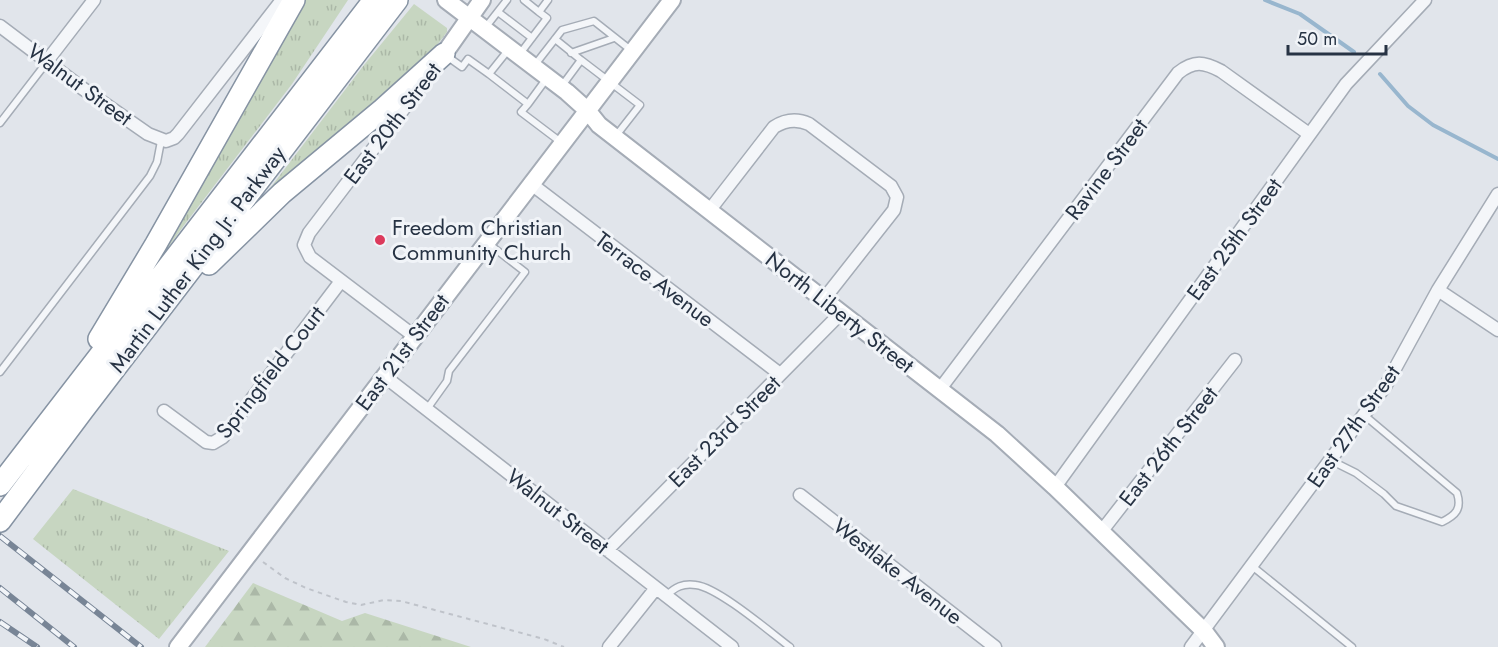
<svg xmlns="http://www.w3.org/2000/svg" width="1498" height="647" viewBox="0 0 1498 647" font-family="Jost,sans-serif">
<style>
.grass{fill:url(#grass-tufts)}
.forest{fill:url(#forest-firs)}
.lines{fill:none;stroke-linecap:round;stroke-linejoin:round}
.stream{stroke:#98b6ce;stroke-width:4}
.lane-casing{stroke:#a5acb6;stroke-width:9}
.street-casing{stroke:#a5acb6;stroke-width:15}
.secondary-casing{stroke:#a5acb6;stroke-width:20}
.highway-casing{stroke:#8693a3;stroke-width:24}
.path{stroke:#bfc3ca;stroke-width:2;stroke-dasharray:4.5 4.5;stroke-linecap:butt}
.lane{stroke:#f4f6f9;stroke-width:6}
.street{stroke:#f4f6f9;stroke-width:12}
.secondary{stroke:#fff;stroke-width:16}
.highway{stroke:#fff;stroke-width:21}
.rail-casing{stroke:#788596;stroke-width:6}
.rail{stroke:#f1f4f8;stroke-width:4;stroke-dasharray:11;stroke-linecap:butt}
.poi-dot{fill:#dc3a5c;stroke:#f1f4f8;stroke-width:2}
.labels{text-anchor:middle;stroke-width:6;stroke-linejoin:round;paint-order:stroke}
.street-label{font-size:22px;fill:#273344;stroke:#f1f4f8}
.poi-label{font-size:22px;fill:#273344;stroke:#f1f4f8;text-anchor:start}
</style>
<defs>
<pattern id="grass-tufts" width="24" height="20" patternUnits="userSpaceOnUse" patternTransform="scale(1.5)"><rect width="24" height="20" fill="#c7d6c1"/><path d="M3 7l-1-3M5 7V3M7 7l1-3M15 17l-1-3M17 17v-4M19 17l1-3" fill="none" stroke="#abb8a7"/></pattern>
<pattern id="forest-firs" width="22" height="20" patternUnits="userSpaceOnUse" patternTransform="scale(1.5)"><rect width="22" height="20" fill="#c7d6c1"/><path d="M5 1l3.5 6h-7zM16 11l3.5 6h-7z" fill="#abb8a7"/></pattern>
</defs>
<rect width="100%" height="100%" fill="#e1e5eb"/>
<path class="grass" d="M302,0h46l-56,84 -107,140 -46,64z
M414,4l33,24v4l-19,25 -170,147 106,-139z
M73,489l156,62 -70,88 -126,-100z"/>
<path class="forest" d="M253,583l89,38 23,-8 106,34h-266z"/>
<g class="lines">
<path class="stream" d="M1265,0l35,14 54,38
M1380,74l28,32 25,19 65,34"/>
<g class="lane-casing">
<path id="lane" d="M524,0l15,12
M498,12l34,26
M485,28l22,-28
M555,39l26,21
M571,53l43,-15
M519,55l28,-37 -8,-6 9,-12
M448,57l14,10 6,-8 21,15 20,-25
M534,66l28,-36 32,-9 38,30
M489,74l39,30 -7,8 41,31
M561,87l20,-27 59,45 -25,32
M528,104l19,-26
M0,123l47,-61
M0,372l150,-196 7,-14 4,-21
M427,409l20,-28 2,-10 76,-99 -36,-28
M1330,460l26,13 28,21 12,12 46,16c14,-7 20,-13 15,-29l-93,-78
M1252,566l100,81
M666,596c9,-9 17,-13 30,-11 23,3 74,47 94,62"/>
</g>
<g class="street-casing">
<path id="street" d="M0,26l82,62 66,46 18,7 8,-3 4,-4 104,-134
M47,61l47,-61
M530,183l250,191
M709,211l65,-84c11,-7 22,-9 35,-3l82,62 6,11 -3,13 -70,89
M1438,290l60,40
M414,336l-104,-79 -6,-12 5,-12 115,-151
M384,376l348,271
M940,389l238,-316c16,-13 26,-11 43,-2l88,63
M164,411l42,31 7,1 10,-6 118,-156
M1055,487l291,-403 79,-84
M800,495l195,152
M1101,532l134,-172
M607,550l234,-237
M609,647l47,-59
M1191,647l195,-262 52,-95 60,-96"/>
</g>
<g class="secondary-casing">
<path id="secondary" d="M446,0l121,92 20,18 12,15 398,309 58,53 149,144 12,16
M444,54l38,-54
M178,647l494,-647"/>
</g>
<g class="highway-casing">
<path id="highway" d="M209,264l73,-71 101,-84 61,-55
M99,339l57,-95 138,-244
M0,485l374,-485
M0,521l83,-111 314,-410"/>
</g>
<path class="path" d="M263,562l22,16 21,10 40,14 15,3 23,-5 17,1 143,38 20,8"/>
<use href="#lane" class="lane"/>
<use href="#street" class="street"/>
<use href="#secondary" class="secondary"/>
<use href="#highway" class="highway"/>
<g class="rail-casing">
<path id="rail" d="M0,536l141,111
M0,588l74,59
M0,622l37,25"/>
</g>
<use href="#rail" class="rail"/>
</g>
<circle class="poi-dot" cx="380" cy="240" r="6"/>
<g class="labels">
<g class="street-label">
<text transform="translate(80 84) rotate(36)" y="8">Walnut Street</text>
<text transform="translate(392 123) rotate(-53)" y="8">East 20th Street</text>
<text transform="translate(1106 169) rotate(-53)" y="8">Ravine Street</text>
<text transform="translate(1234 239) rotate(-54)" y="8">East 25th Street</text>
<text transform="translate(197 259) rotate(-53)" y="8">Martin Luther King Jr. Parkway</text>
<text transform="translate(655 279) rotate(37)" y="8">Terrace Avenue</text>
<text transform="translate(840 312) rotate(38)" y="8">North Liberty Street</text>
<text transform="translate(402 352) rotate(-53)" y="8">East 21st Street</text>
<text transform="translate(270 372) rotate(-52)" y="8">Springfield Court</text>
<text transform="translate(1353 426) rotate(-55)" y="8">East 27th Street</text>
<text transform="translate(724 431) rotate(-45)" y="8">East 23rd Street</text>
<text transform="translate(1168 446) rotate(-52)" y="8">East 26th Street</text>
<text transform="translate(558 511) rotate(38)" y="8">Walnut Street</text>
<text transform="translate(898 571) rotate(38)" y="8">Westlake Avenue</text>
</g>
<g class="poi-label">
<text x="392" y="235">Freedom Christian<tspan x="392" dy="25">Community Church</tspan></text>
</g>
</g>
<path d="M1288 45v9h98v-9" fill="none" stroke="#273344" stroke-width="3"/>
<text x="1297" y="45" font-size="18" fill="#273344" stroke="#f1f4f8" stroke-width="4.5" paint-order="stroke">50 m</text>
</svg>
